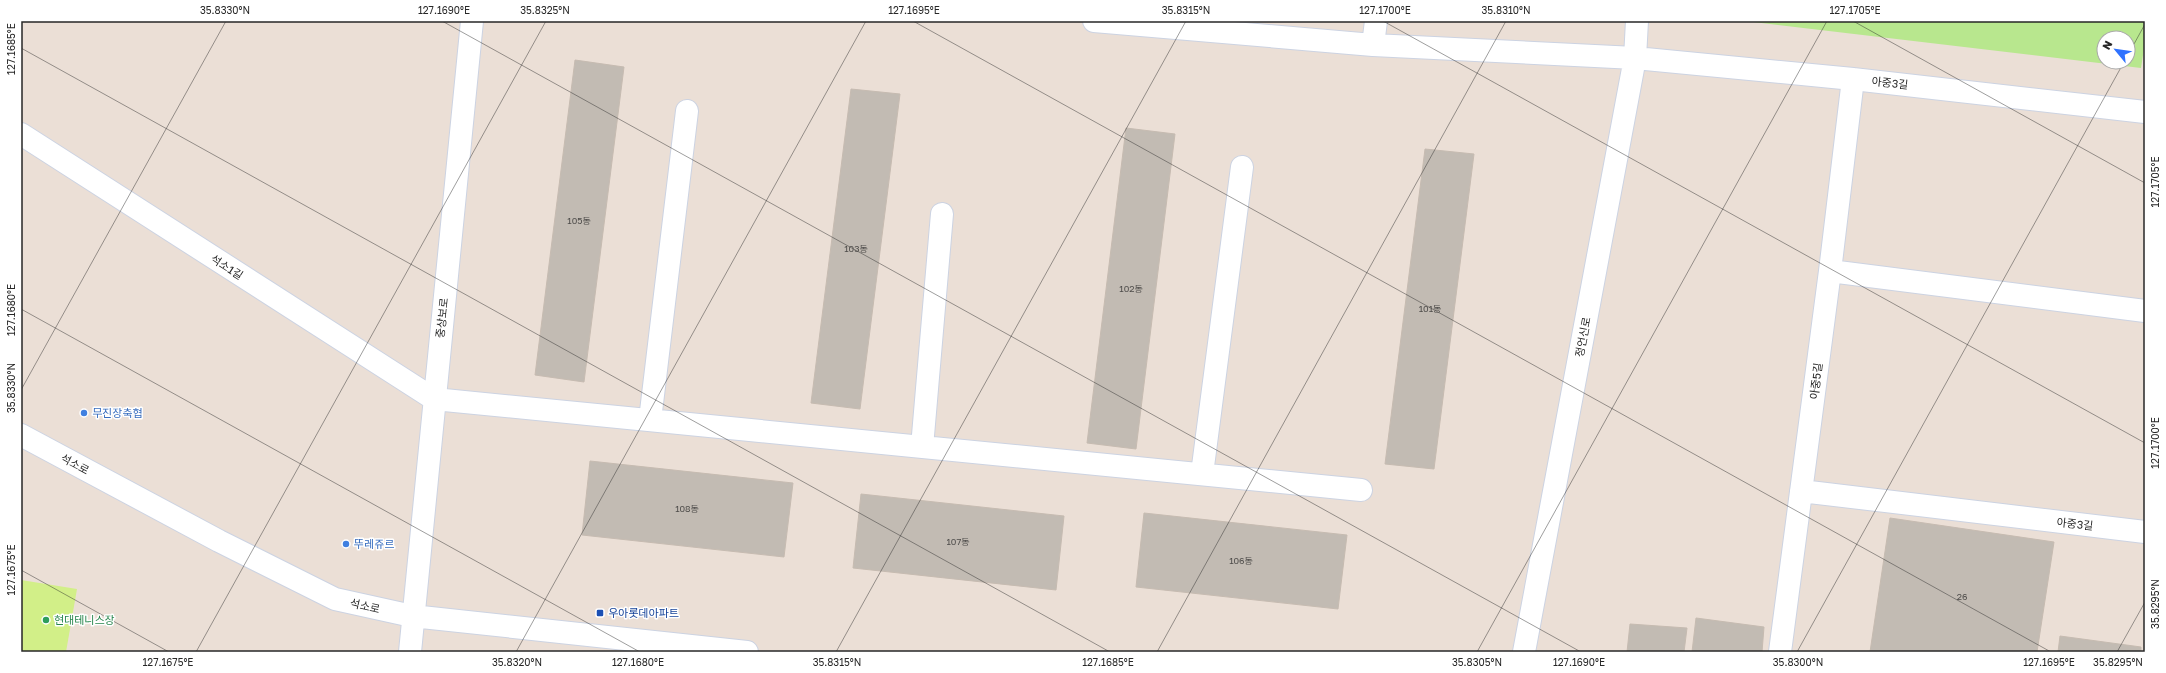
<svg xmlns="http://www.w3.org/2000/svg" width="2166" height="673" viewBox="0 0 2166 673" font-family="'Golos Text','Noto Sans KR',sans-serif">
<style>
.green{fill:#b8e78e;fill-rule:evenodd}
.pitch{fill:#d2ef88}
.building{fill:#c2bbb3;stroke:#c6bbb1}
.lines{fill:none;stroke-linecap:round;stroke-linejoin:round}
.minor-casing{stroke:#ccd3e2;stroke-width:24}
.minor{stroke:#fff;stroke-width:22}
.ticks{fill:none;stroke:#272727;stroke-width:1;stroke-opacity:0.45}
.shop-dot{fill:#3f7fe0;stroke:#fff;stroke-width:1.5}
.transit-dot{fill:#1a4fb4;stroke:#fff;stroke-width:1.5}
.leisure-dot{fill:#2e9e5b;stroke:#fff;stroke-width:1.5}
.labels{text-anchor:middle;stroke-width:3;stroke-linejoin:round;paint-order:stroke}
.number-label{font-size:9px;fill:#4e4c4a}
.street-label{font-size:11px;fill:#272727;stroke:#fff}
.shop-label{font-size:11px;fill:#366cbe;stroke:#fff;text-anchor:start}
.transit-label{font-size:11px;fill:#164399;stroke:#fff;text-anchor:start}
.leisure-label{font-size:11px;fill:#27864d;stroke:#fff;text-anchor:start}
.neatline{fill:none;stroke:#272727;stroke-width:1.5}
.ticks-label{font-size:10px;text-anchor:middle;fill:#272727}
</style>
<rect width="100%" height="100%" fill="#ebdfd6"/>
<path class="green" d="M1745,21h400v21l-4,26zM2104,38h24v24h-24z"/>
<path class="pitch" d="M21,580l56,9 -11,63h-45z"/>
<path class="building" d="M575,60l49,7 -40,315 -49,-7z
M851,89l49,5 -40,315 -49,-6z
M1126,128l49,6 -39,315 -49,-6z
M1425,149l49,5 -40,315 -49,-5z
M590,461l203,22 -9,74 -202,-22z
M861,494l203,22 -8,74 -203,-22z
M1144,513l203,22 -9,74 -202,-22z
M1890,518l164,24 -17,110h-167z
M1696,618l68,9 -2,25h-70z
M1630,624l57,4 -3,24h-57z
M2060,636l81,11v5h-83z"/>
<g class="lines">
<g class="minor-casing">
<path id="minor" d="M1094,21l279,24 262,13 218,21 292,33
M1373,45l3,-24
M21,134l413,265 927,91
M1830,271l315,40
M650,420l37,-309
M21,435l198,106 116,58 77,17 335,36
M922,447l20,-233
M1202,474l40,-307
M1801,491l344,41
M410,652l62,-631
M1524,652l111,-594 2,-37
M1780,652l50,-381 23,-192"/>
</g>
<use href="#minor" class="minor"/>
</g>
<path class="ticks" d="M442,21l1139,631M913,21l1138,631M1383,21l762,422M1853,21l292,162M21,48l1089,604M2128,55l17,-31M21,309l619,343M21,390l205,-369M21,570l148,82M196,652l350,-631M516,652l350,-631M836,652l350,-631M1157,652l349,-631M1477,652l350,-631M1797,652l327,-590M2117,652l28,-50"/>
<g class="shop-dot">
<circle cx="84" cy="413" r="4"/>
<circle cx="346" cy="544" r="4"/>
</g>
<rect class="transit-dot" x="596" y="609" width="8" height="8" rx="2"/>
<circle class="leisure-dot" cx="46" cy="620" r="4"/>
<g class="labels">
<g class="number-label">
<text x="579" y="224">105동</text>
<text x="856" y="252">103동</text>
<text x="1131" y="292">102동</text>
<text x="1430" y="312">101동</text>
<text x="687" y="512">108동</text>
<text x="958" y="545">107동</text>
<text x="1241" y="564">106동</text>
<text x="1962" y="600">26</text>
</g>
<g class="street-label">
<text transform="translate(1890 83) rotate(6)" y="4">아중3길</text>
<text transform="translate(227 267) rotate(33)" y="4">석소1길</text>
<text transform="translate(442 318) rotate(-84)" y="4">중상보로</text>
<text transform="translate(1583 337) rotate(-79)" y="4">정언신로</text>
<text transform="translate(1816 381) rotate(-83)" y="4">아중5길</text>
<text transform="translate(75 464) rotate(28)" y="4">석소로</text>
<text transform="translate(2075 524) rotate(6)" y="4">아중3길</text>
<text transform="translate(365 606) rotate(13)" y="4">석소로</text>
</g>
<g class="shop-label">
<text x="92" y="417">무진장축협</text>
<text x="354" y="548">뚜레쥬르</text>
</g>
<g class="transit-label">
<text x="608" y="617">우아롯데아파트</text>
</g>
<g class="leisure-label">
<text x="54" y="624">현대테니스장</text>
</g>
</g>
<rect width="2166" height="673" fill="none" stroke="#ffffff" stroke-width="44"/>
<g transform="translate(2116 50) rotate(299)"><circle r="19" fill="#ffffff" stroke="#a9a9a9"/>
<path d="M0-3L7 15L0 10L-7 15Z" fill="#2f72ff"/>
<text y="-6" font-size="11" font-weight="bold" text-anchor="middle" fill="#272727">N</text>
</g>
<rect x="22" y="22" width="2122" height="629" class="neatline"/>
<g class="ticks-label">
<text x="225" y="14">35.8330°N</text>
<text x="444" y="14">127.1690°E</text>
<text x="545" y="14">35.8325°N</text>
<text x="914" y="14">127.1695°E</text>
<text x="1186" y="14">35.8315°N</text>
<text x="1385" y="14">127.1700°E</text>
<text x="1506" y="14">35.8310°N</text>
<text x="1855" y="14">127.1705°E</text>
<text transform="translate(11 49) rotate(-90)" y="4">127.1685°E</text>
<text transform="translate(2155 182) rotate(-90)" y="4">127.1705°E</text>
<text transform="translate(11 310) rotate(-90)" y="4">127.1680°E</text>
<text transform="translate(11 388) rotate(-90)" y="4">35.8330°N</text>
<text transform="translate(2155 443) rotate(-90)" y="4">127.1700°E</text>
<text transform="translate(11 570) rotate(-90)" y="4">127.1675°E</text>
<text transform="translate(2155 604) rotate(-90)" y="4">35.8295°N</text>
<text x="168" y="666">127.1675°E</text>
<text x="517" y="666">35.8320°N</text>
<text x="638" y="666">127.1680°E</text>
<text x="837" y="666">35.8315°N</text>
<text x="1108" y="666">127.1685°E</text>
<text x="1477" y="666">35.8305°N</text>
<text x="1579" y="666">127.1690°E</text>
<text x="1798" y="666">35.8300°N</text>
<text x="2049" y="666">127.1695°E</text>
<text x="2118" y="666">35.8295°N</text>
</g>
</svg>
